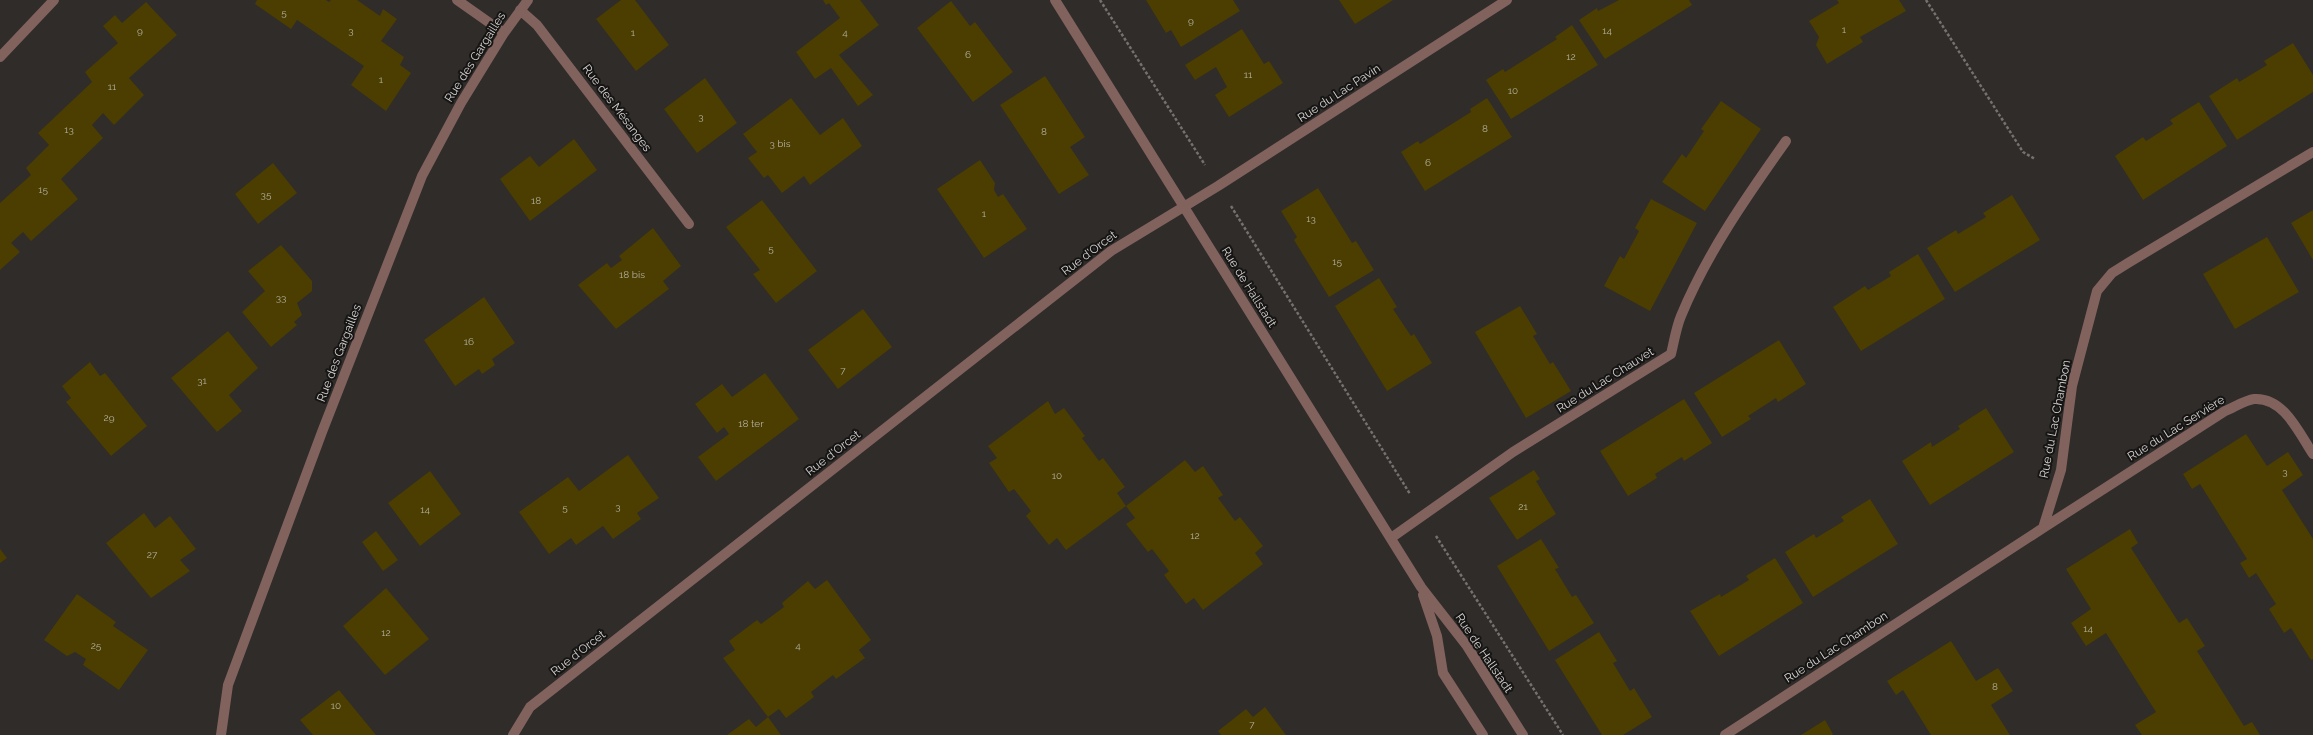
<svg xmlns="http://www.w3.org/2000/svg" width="2313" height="735" viewBox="0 0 2313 735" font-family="Raleway,sans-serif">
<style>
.building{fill:#4b3e00}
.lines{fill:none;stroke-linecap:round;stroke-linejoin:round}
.path{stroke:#747170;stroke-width:2.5;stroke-dasharray:3 2;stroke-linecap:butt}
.minor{stroke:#81625d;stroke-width:10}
.labels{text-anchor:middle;stroke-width:4;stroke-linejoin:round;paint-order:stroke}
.number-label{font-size:10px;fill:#b2ae9e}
.street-label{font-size:12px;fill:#d5d3d2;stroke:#161514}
</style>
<rect width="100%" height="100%" fill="#2f2c2a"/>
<path class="building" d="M257,0h69l3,2 2,-2h26l23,16 3,-7 14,10 -16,22 23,16 -4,8 11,8 -25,38 -35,-26 13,-19 -67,-46 -6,9 -36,-25z
M621,0h14l34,45 -33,26 -40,-52z
M823,0h37l19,25 -40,30 34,40 -15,11 -27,-38 -16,11 -19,-27 44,-34 -11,-15 -3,2z
M1146,0h87l7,11 -59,36 -10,-17 -5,3z
M1339,0h54l-38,24z
M1619,0h70l3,5 -87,54 -26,-39 18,-12 1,3z
M1837,0h62l7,11 -46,26 3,5 -36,22 -11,-19 3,-8 -10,-16 30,-18z
M951,1l19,25 5,-4 38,50 -40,30 -56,-74z
M146,2l31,33 -48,43 15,17 -30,30 -11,-12 -11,12 11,13 -42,41 17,20 -47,42 -8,-9 -12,11 9,9 -20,18v-67l31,-28 -5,-7 23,-23 -11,-12 54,-51 -7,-10 33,-29 -15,-17 12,-11 7,8z
M1572,25l26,40 -87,54 -25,-39 17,-11 2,3 52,-33 -2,-2z
M1242,29l22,35 5,-3 14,22 -54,34 -14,-22 12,-8 -11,-20 -21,13 -10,-15z
M2293,43l20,32v17l-76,48 -28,-44 28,-18 2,4 28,-17 -3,-4z
M1045,76l40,61 -15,10 19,28 -30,19 -59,-89z
M705,78l32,45 -40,30 -33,-44z
M791,98l29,37 23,-17 19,28 -52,39 -6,-9 -22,17 -14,-18 -4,3 -16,-20 9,-6 -14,-18z
M1487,98l25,39 -87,54 -24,-39 17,-11 2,3 51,-32 -1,-3z
M1721,101l40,28 -56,82 -43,-29 20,-28 4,4 18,-27 -3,-2z
M2199,102l28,44 -84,54 -28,-44 28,-19 3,4 27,-17 -3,-4z
M574,139l23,31 -67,51 -30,-42 30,-23 9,11z
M980,160l15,23 -1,7 4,7 5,-3 24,35 -43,29 -47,-69z
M273,163l24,30 -39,31 -23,-30z
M1318,188l34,55 4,-2 18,29 -45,27 -35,-57 3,-3 -16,-26z
M2012,195l28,45 -85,52 -28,-44 29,-18 2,4 28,-17 -3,-4z
M1651,199l46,24 -47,88 -46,-25 16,-30 4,3 15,-28 -4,-3z
M762,200l55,71 -41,32 -23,-29 7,-4 -34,-43z
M2313,210v50l-22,-37z
M653,228l28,38 -18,15 6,8 -53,40 -38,-44 29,-22 4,5 11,-8 -3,-4z
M2267,237l32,55 -64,37 -32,-55z
M281,245l31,36v10l-15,12 5,12 -8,7 3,3 -26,22 -29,-35 23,-21 -17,-20z
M1918,254l27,45 -84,52 -28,-44 32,-21 3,4 23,-14 -2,-4z
M1379,278l18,29 -4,2 18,27 3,-2 18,29 -45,28 -52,-85z
M484,297l31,46 -23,16 3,6 -13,9 -3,-5 -24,17 -31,-46z
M1520,306l17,28 -4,2 17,28 3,-2 18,29 -45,27 -51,-86z
M863,309l29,38 -54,42 -30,-39z
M228,331l30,37 -29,27 13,16 -25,21 -46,-54z
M1779,340l27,44 -28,18 -2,-4 -28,18 3,3 -29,18 -28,-44z
M90,362l10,14 5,-3 42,53 -36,30 -45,-54 5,-4 -9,-12z
M765,373l34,46 -83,62 -18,-24 31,-23 -5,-7 -7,6 -22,-29 27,-20 10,13z
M1684,399l28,44 -28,18 -2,-4 -27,17 2,4 -29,18 -28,-45z
M1048,401l7,13 9,-6 21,28 -3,2 17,23 4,-3 22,29 -8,6 9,13 -60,44 -9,-12 -8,7 -23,-29 5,-5 -17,-22 -5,3 -20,-29 8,-5 -9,-12z
M1986,408l28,44 -84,53 -28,-44 29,-19 1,5 28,-18 -2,-3z
M2246,434l21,32 21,-14 15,23 -21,15 31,49v120l-2,1 -20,-32 -7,5 -15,-24 7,-5 -20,-31 -7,5 -9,-15 7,-4 -47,-75 -8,5 -9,-15z
M628,455l31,43 -22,15 4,6 -28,20 -10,-13 -27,19 -5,-7 -22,16 -30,-42 49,-35 11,14z
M1185,460l10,12 8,-6 20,29 -5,3 17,23 5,-4 23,29 -8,7 8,11 -60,46 -9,-12 -8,6 -22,-29 5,-4 -17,-22 -4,3 -22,-28 9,-6 -9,-12z
M1534,470l6,9 -4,2 20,33 -39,26 -28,-42z
M430,471l31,43 -41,32 -32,-43z
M1870,499l28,45 -85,53 -28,-45 29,-18 2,4 28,-17 -3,-4z
M144,513l11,15 15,-12 26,33 -16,11 10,11 -39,27 -45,-55z
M2130,529l8,14 -7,5 48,75 8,-5 18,28 -8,5 47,75 8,-4 8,13h-118l-7,-10 21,-13 -50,-79 -20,13 -15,-23 20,-14 -25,-40z
M376,531l22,29 -15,11 -21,-29z
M1541,539l18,29 -4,1 17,28 4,-2 18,28 -45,28 -52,-85z
M0,549l7,9 -7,5z
M1775,558l28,45 -84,53 -29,-45 30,-17 1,3 28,-17 -3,-4z
M827,580l44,60 -12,10 6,8 -29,21 -3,-4 -22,17 3,5 -28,21 -7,-9 -11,8 -45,-59 12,-8 -6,-9 28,-21 4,4 23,-17 -2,-4 26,-22 7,8z
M386,588l43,51 -44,36 -42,-49z
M77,594l39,28 -3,4 35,24 -29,40 -36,-25 3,-6 -11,-7 -8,4 -23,-16z
M1599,632l18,29 -4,2 17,28 4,-3 18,29 -29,18h-21l-47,-75z
M1951,641l25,40 22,-13 15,23 -22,14 19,30h-79l-28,-45 -7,5 -9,-14z
M339,690l37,45h-63l-13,-15z
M1265,707l21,28h-65l-3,-4 28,-22 7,8z
M768,717l13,18h-54l22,-16 7,8z
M1825,720l8,14 -1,1h-31z"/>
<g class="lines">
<path class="path" d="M1100,0l105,165
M1926,0l97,152 12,7
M1231,206l179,288
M1436,536l127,199"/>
<path class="minor" d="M457,0l47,33
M1055,0l366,587 46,59 56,89
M520,10l17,15 152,199
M0,57l54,-57
M2043,528l182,-117c8,-3 20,-11 29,-12 30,-2 45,34 59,55
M1391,538l122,-86 158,-98c3,-12 5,-26 10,-38 26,-63 66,-120 105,-175
M1423,595l14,41 6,37 40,62
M221,735l7,-50 94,-253 100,-256 39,-73 43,-70 24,-33
M513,735l17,-28 581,-456 107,-65 289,-186
M1725,735l318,-207 18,-58 11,-84 25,-95 15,-18 16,-10 185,-111"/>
</g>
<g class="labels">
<g class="number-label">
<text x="284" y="16">5</text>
<text x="1191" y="24">9</text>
<text x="1844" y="33">1</text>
<text x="140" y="34">9</text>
<text x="351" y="34">3</text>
<text x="1607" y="34">14</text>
<text x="633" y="36">1</text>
<text x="845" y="36">4</text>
<text x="968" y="58">6</text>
<text x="1571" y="60">12</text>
<text x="1248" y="78">11</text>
<text x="381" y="83">1</text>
<text x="112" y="90">11</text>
<text x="1513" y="94">10</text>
<text x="701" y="120">3</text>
<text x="1485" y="132">8</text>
<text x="69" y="133">13</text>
<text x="1044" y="135">8</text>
<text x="780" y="147">3 bis</text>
<text x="1428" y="166">6</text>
<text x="43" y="193">15</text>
<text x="266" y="198">35</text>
<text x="536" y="204">18</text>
<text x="984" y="217">1</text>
<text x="1311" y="222">13</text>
<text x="771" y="252">5</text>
<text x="1337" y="265">15</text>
<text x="632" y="278">18 bis</text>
<text x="281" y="301">33</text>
<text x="469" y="345">16</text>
<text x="843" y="374">7</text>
<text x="202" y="384">31</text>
<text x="109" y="421">29</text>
<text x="751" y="427">18 ter</text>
<text x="2285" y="475">3</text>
<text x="1057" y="479">10</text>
<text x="618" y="510">3</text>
<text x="1523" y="510">21</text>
<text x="565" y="511">5</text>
<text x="425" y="513">14</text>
<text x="1195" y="539">12</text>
<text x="152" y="558">27</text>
<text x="2088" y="632">14</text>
<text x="386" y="636">12</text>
<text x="96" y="649">25</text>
<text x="798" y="649">4</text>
<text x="1995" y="690">8</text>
<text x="336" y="709">10</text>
<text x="1252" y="728">7</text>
</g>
<g class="street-label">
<text transform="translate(475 57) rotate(-58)" y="4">Rue des Gargailles</text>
<text transform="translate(1339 93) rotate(-33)" y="4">Rue du Lac Pavin</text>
<text transform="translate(617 108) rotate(53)" y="4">Rue des Mésanges</text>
<text transform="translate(1089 253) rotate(-37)" y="4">Rue d'Orcet</text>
<text transform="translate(1249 287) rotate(58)" y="4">Rue de Hallstadt</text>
<text transform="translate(339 353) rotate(-69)" y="4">Rue des Gargailles</text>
<text transform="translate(1605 380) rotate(-32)" y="4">Rue du Lac Chauvet</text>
<text transform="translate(2055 419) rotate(-79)" y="4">Rue du Lac Chambon</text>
<text transform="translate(2176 428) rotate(-32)" y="4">Rue du Lac Servière</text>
<text transform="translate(833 453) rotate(-38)" y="4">Rue d'Orcet</text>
<text transform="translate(1836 647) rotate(-33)" y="4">Rue du Lac Chambon</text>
<text transform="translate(578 653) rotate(-38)" y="4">Rue d'Orcet</text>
<text transform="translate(1484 653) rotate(56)" y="4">Rue de Hallstadt</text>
</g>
</g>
</svg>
